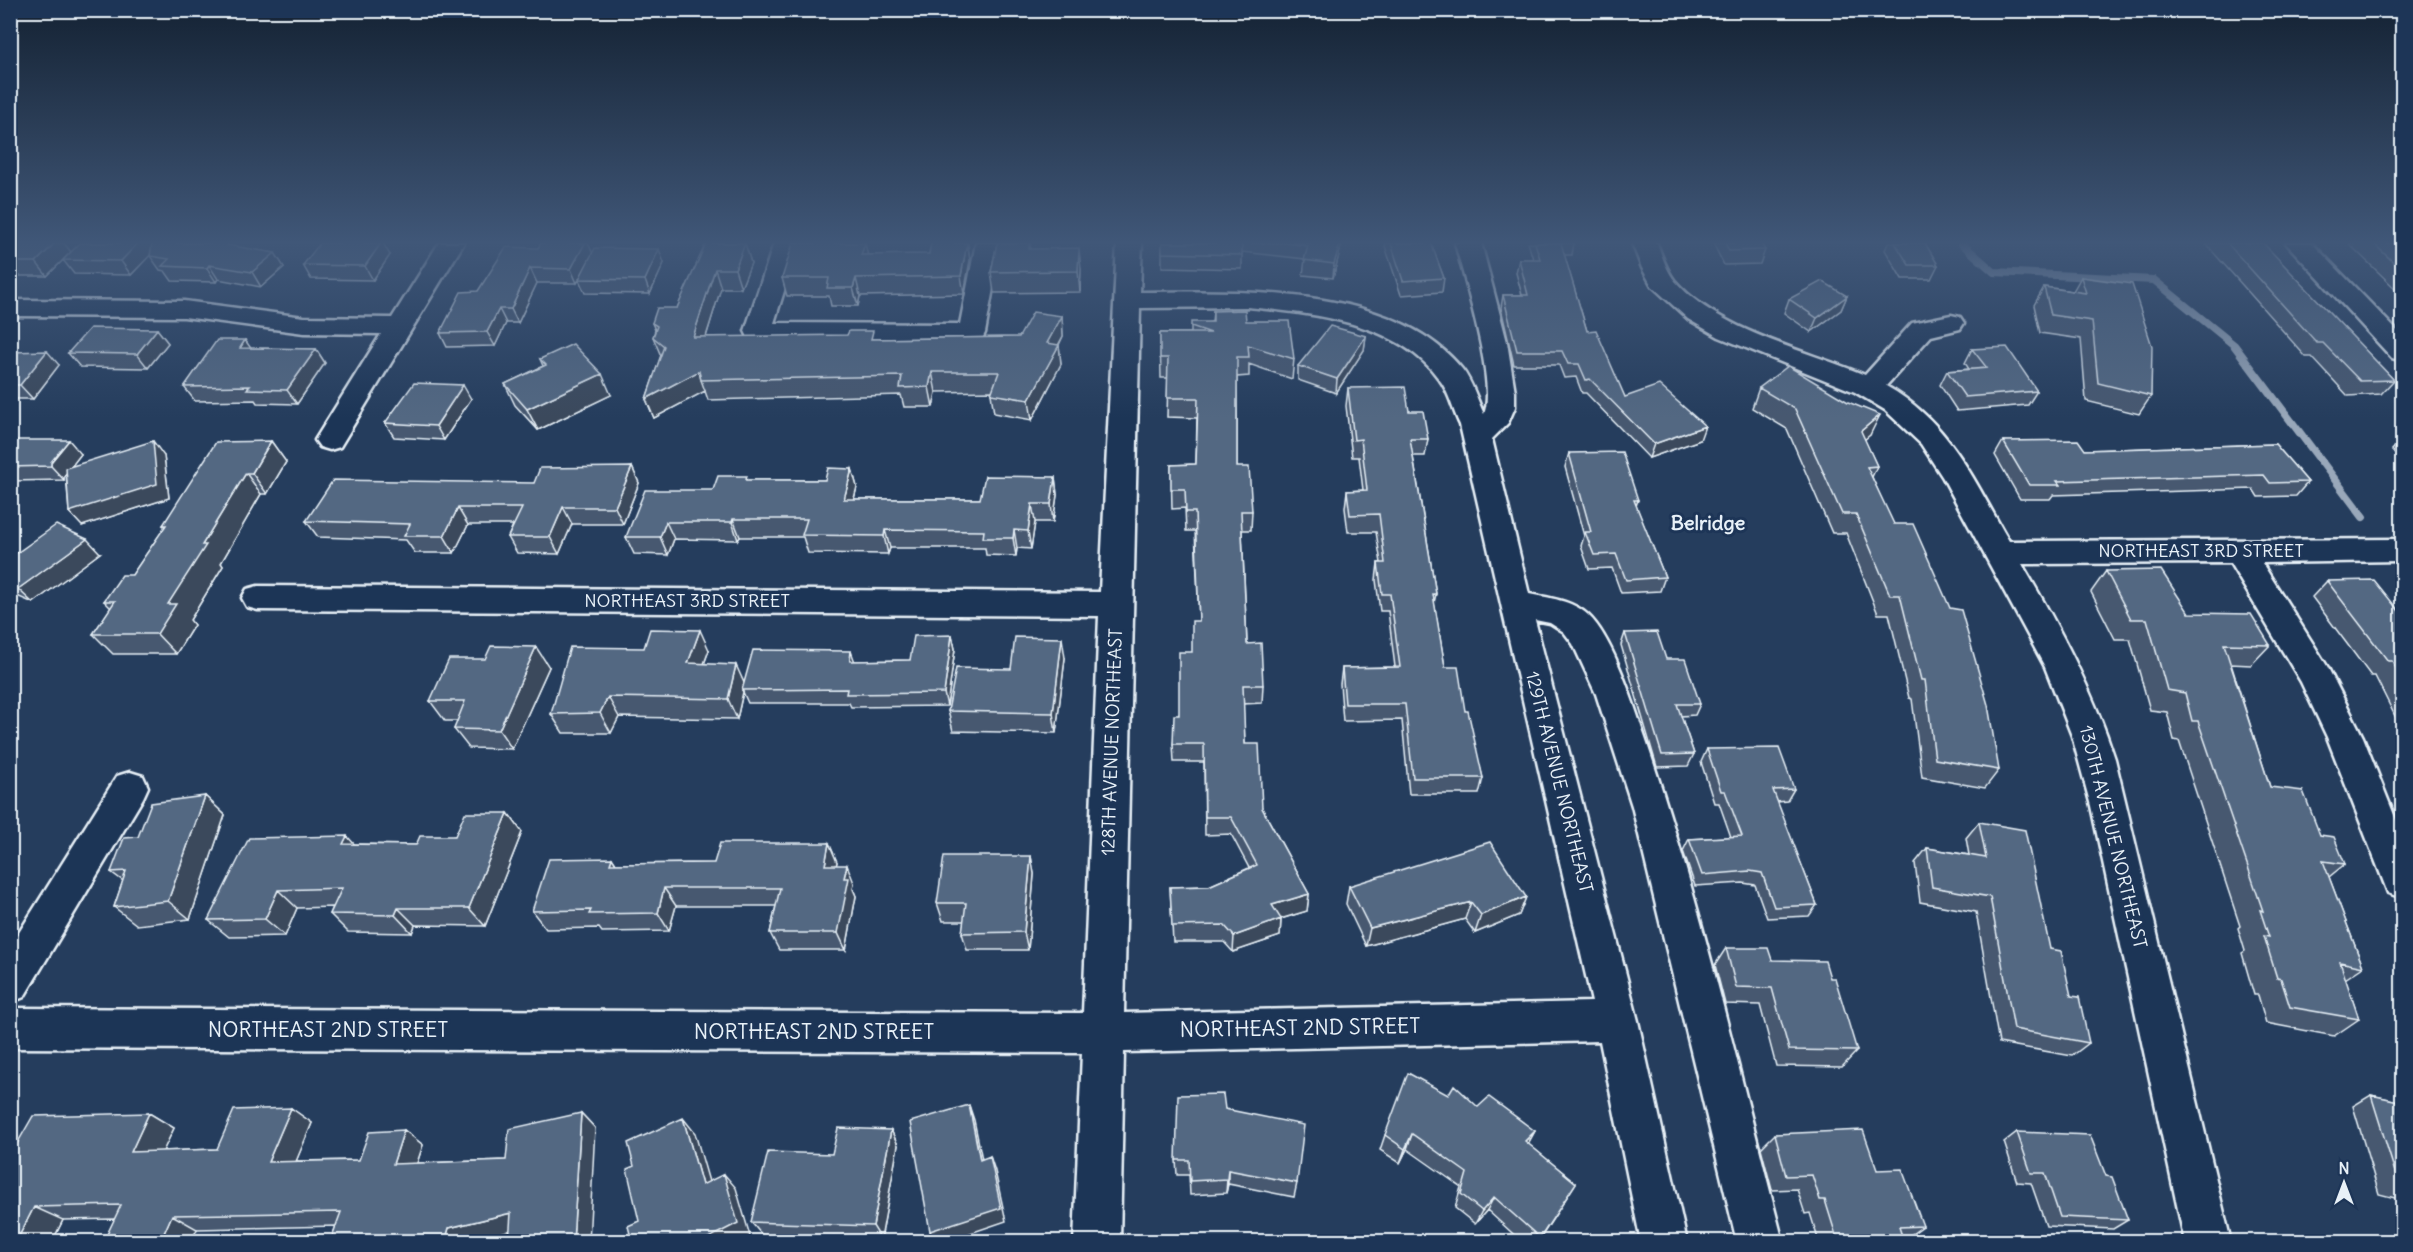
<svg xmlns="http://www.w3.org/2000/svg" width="2413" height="1252" viewBox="0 0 2413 1252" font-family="Delius,sans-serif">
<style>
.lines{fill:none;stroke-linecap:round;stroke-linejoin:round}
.stream{stroke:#99a8ba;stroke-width:8}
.minor-casing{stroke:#e8f1f8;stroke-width:5}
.minor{fill:#1d3557;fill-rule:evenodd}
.wall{fill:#475970;stroke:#e8f1f8;stroke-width:1.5}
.shaded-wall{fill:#3a485b;stroke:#e8f1f8;stroke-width:1.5}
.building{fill:#536782;stroke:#e8f1f8;stroke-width:1.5}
.labels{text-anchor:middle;stroke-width:6;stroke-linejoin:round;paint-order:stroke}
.street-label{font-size:18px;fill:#e8f1f8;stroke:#1d3557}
.neighbourhood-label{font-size:20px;font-weight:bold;fill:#e8f1f8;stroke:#1d3557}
.near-street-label{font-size:21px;fill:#e8f1f8;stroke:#1d3557}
</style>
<rect width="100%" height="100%" fill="#253d5d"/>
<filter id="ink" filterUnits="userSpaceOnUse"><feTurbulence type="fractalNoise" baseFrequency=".0167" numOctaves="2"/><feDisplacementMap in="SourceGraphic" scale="12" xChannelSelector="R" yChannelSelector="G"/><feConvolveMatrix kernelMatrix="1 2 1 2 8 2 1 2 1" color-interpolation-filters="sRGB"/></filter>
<g filter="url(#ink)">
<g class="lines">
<path class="stream" d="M1961,243l33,29 160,8 80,65 129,172"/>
<g class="minor-casing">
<path id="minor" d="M439,243h25l-124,204 -10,3 -10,-3 -5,-7 66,-106 -77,-1 -120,-16 -174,-1v-16l174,1 120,16 88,1z
M774,243h25l-25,80 186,1 16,-81h25l-16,90 -3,6 -10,2 -214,-2 -10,-2 -3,-6z
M1117,243h25l-2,49c99,-1 253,-8 322,77 10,12 15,31 22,45 13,-30 -20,-136 -29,-171h26l26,99 8,50v15l-7,16 -16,16 37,155c20,4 43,6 59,21 25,23 46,90 57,123 56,164 94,336 138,504h-46l-105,-436 -36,-112 -23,-50 -9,-12 -14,-9 -15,-3 103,401 49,221h-46l-41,-201 -476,11 -4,190h-46l8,-189 -1072,-5v-40l1073,5 16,-397 -841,-6 -11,-3 -5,-9 5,-9 11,-3 842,6zM1247,307c64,6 152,15 192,72 10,12 14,32 21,46l132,577 -468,11 16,-705z
M1632,243h25c5,13 9,27 18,38 43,50 131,69 190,94l47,-52 39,-8 9,2 4,6 -4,6 -29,7 -45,50c64,36 88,95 123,155l393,-2v22l-140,2 65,103 36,71 39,98v63l-14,-5 -61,-156 -26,-55 -71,-119 -208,1c37,63 71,126 93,195l116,483h-46l-94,-436 -19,-70 -27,-69 -102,-189 -22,-34 -36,-34 -30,-18 -136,-55 -31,-18 -36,-33 -10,-18z
M2286,243h26l90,93v25l-10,-3z
M130,772l13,4 5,11 -5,11 -119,199 -14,6v-56l107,-171z"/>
</g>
<use href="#minor" class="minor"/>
</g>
<path class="wall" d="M541,243h47l4,10 72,10 -14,31 -65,-1 -6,-13 -2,3h-40l-19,40h-12l-11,23 -48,1 -7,-14 38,-42 60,-43z
M706,243h39l6,20 -10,25h-20l-15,49 169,2 144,-2 43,-21 1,20 -4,9 2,19 -29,56 -38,-7 -3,-19 1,-3 -56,1 -3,15h-29l-3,-12 -193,5 -3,-9 -51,27 -8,-19 15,-43 -8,-19 2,-7 -3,-7 25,-15z
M865,243l2,12 62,-1 2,-11h37l2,17 -6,34 -104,2 -2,10h-27l-2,-10h-42l-5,-18z
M997,243h33l1,6 50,20 -1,23 -86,1 -3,-21z
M1162,243h180l-9,35 -30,-3 2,-16 -63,-7v17l-80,-2z
M1386,243h45l13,35 -2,14 -41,3 -16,-49z
M1528,243h46l-2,12h-8l23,76 38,66 75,43 -51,18 -63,-65h-4l-6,-16 -12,1 -5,-13h-45l-13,-57 2,-13h19l-6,-22 3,-14h14z
M1713,243h48l4,7 -5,14 -36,1z
M1888,243h37l13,22 -7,14h-29l-17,-29z
M2205,243h58l131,137 -13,14 -33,2 -36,-39h-6z
M2350,243h53v53l-54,-52z
M229,246l46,7 9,14 -23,20 -43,-8 -2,3 -44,-1 -7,-10 -5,-1 -10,-14 1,-2 -20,21 -57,-1 -11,-14 -16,16h-36l-1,-25 60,1z
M390,255l-17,25 -62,-1 -8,-14z
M2081,277l70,119 -12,18 -53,-13 -5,-62 -41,-6 -6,-28 10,-18 29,4z
M1847,296l-6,14 -30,22 -27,-19 5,-14z
M1213,311l33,10 48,38 -2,20 -43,-15v12l-12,1v90l15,44 -1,19h-9l5,114 16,41 -1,18 -19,1 2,40 17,64 47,86 -2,17 -26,8 -1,17 -47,16 -9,-10h-51l-3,-55 39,-1 40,-18 -18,-34 -26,1 -1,-73h-30l-1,-18 26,-123 -4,-90h-9l-1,-23 -13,1 -1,-44 25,-1 1,-46 -30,-1 1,-39h-7l-1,-45h31v-7l21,-4z
M157,329l11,14 -20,25 -68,-1 -12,-14z
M1366,336l-2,14 -28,43 -38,-13v-14z
M245,340l5,8 66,1 9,14 -28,41 -40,-1 -2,-3 -60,1 -11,-14z
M1972,349l65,42 -9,14 -71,6 -17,-26 7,-14 22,-2 -4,-6z
M10,352l49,13 -26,34h-23z
M540,359l71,36 -73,35 -23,-25 -10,-21 38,-18z
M1348,388l61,23 19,28 -3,17h-12l23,138 -2,9 11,64 20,44 18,67 -4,16h-70l-7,-74 -59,1 -3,-37 2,-16 53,-1 -7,-56h-8l-4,-31 2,-17h3l-5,-31h-28l-3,-24 2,-17 16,-1 -4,-33h-7l-6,-51z
M1759,388l111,47 -6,4 13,27 -5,11 127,293 -14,18 -63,-11 -10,-78 -3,-1 -20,-84h-11l-32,-81h-14l-45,-104 -35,-21z
M471,399l-27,41 -50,-3 -9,-14z
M2403,438v24l-11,-12z
M10,440l71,14 -10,12 93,-10 5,42 -87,28 -13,-14 -3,-39 -2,3v4l-54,1z
M271,441l15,21 -19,32h-6l-40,69 2,3 -33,54 4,5 -18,29h-63l-20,-20 18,-26 -7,-7 28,-26 33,-48 -2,-2z
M2003,441l82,9 190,-6 33,38 -12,14 -38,1 -5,-8 -200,6 -3,4h-30l-25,-44z
M1569,453l69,47 -2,6 29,71 -5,14 -39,2 -9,-25 -23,1 -8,-23 3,-10 -19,-69z
M632,467l7,16 -16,41h-51l-13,30 -42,-1 -9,-16 5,-12h-45l-14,28h-39l-9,-13 -88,-3 -12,-16z
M852,469l5,18 -3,12h126l75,-22 2,18 -4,27h-18l-4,27 -14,-1 -1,8 -30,-1 -1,-7h-95l-2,6 -80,-1 -5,-16h-63l-2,3 -64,-1 -6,16 -34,-1 -8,-17 123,-57h76z
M2403,472v9l-4,-5z
M100,553l-67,50 -23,-10v-35z
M2106,571l83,42 81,32 -19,20 -20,-1 39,123 50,48 25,29 -16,13 34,90 -18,12 14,40 -25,17 -68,-13 -8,-28h-4l-12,-42 3,-2 -7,-23 2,-2 -61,-185 -5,-1 -7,-28 -17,-2 -20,-71h-15l-24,-47z
M2327,581l76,35v116l-28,-56h-4l-59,-79z
M1625,633l41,26 34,45 -5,11 -14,1 13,38 -6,12 -31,1 -36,-122z
M952,635l3,14 -8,57 -96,1 -2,-4h-101l-5,-11 -6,27 -118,-2 -8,16h-48l-12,-19 158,-64 -5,14 40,19 110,-22 56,-1z
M1065,658l-9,75 -103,-2 -5,-20 63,-42z
M549,667l-37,82 -43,-1 -15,-19 4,-8h-13l-15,-20z
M1707,749l87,40 -7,12 -10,1 40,103 -8,11 -42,2 -12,-33 -12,-2 -48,3 -12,-35 6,-12 42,-2 -12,-34h-5l-13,-41z
M205,796l20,19 -35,104 -53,6 -23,-18 9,-26 -12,-9 27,-35z
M508,813l14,19 -37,94 -70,-1 -3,8 -64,-1 -18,-18 3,-7 -36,1 -12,28 -56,1 -21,-17 146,-76 62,1 39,-9z
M1979,822l71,127 21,47 18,47 -17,13 -73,-13 -23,-131 -56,-10 -5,-39 12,-15 42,7 -3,-17z
M829,843l8,19 -1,3 18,18 -1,6 3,7 -10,54h-67l-9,-17 6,-27h-100l-7,25 -67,1 -3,-4 -53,1 -14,-18 80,-53 4,6 98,-1z
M1031,856l3,18 -6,76h-61l-5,-17 2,-12h-21l-6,-18z
M1349,886l177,11 -7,18 -44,18 -10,-14 -99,27 -20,-42z
M1726,948l46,12 85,91 -15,16 -66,-1 -16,-61 -35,-1 -10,-39z
M1448,1095l87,36 -7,13 48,39 -38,59h-16l-35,-32 -12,14 -20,-16 6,-21 -54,-38 -7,14 -20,-13 5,-15z
M2371,1095l32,7v98l-24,-6 -26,-88z
M291,1108l21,15 -16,38 63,-1 45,-30 19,15 -6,18 89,-3 75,-47 14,15 -86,103 -41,10v1h-138l6,-16 -139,3 -6,13 -87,-1 11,-22 -52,1 -11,22h-42v-86l139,-43 25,15 -11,23 54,-2z
M1225,1109l72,74 -3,14 -66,-13 -2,9 -36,2 -1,-20h-12l-1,-15z
M891,1130l7,15 -17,94 -119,-4 -11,-13 81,-68z
M2017,1132l89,44 22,44 -15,9 -67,-3 -15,-43 -14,-1 -13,-40z
M1775,1134l102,36 46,56 -18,13h-2l1,3h-85l-9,-29 -5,1 -8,-25 -25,1 -11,-42z
M2403,1234v8h-16v-1z"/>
<path class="shaded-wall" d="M55,243h9l7,9 -24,24 -11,-14z
M138,243h19l2,3 -28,29 -10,-14z
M381,243h2l7,12 -17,25 -8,-14z
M585,243h3l5,11 -16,29 -6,-14z
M745,243l6,20 -10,25 -6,-19z
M865,243l4,18 -8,-6z
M967,243l3,17 -6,34 -3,-18z
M1340,243h2l-9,35 1,-14z
M1079,248l2,21 -1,23 -2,-21z
M659,249l5,14 -14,31 -5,-14z
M275,253l9,14 -23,20 -9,-15z
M209,265l9,14 -2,3 -9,-14z
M530,268l7,15 -19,40 -7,-14z
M715,269l6,19 -21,68 -7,-19z
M856,278l4,18 -2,10 -5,-18z
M1847,296l-6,14 -30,22 6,-14z
M499,309l7,14 -11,23 -8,-14z
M1062,316l1,20 -14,26 -2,-19z
M157,329l11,14 -20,25 -11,-14z
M1366,336l-2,14 -28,43 1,-14z
M245,340l10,14 -15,-6z
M1059,345l2,19 -29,56 -3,-20z
M316,349l9,14 -28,41 -10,-14z
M47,351l12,14 -26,34 -13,-14z
M699,371l2,9 4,11 -51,27 -8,-19z
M932,372l4,20 -3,15 -4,-20z
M602,374l9,21 -73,35 -11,-21z
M463,385l8,14 -27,41 -8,-14z
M1880,415l-10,20 -19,16 10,-20z
M1705,426l-5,14 -51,18 5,-14z
M69,440l12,14 -17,22v4l-13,-14v-4z
M153,441l11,15 5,42 -87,28 -13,-14z
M271,441l15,21 -19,32 -15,-21z
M632,467l7,16 -16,41 -8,-17z
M852,469l5,18 -8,30 -5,-18z
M246,473l15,21 -40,69 2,3 -33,54 4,5 -18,29 -19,-20 11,-30 34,-59z
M1055,477l2,18 -4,27 -2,-18z
M1032,504l3,18 -4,27 -3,-18z
M563,507l9,17 -13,30 -9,-17z
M458,508l10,17 -14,28 -10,-17z
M733,519l7,18 -2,3 -6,-18z
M666,522l8,17 -6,16 -8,-18z
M885,530l5,18 -2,6 -4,-18z
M1014,530l3,18 -1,8 -3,-18z
M87,539l13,14 -67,50 -15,-14z
M700,630l9,20 -12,33 -9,-20z
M952,635l3,14 -8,57 -3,-13z
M1062,638l3,20 -9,75 -3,-20z
M536,647l13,20 -37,82 -13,-19z
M851,651l5,14 -6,-4z
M736,665l9,20 -3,5 1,2 -6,27 -9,-20z
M608,697l11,20 -8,16 -11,-20z
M205,796l20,19 -35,104 -22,-18z
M508,813l14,19 -37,94 -16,-18z
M347,836l17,19 -21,-11z
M829,843l8,19 -5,21 -7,-18z
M1031,856l3,18 -6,76 -4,-18z
M612,858l12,19 -14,-13z
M847,865l7,18 -1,6 3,7 -10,54 -8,-17 6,-55z
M664,888l12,18 -7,25 -11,-18z
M278,890l19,18 -12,28 -20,-17z
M1309,894l-2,17 -37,11 2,-17z
M1526,897l-7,18 -44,18 6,-18z
M1471,902l-6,17 -99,27 4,-18z
M398,908l17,17 -3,8 -17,-18z
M1281,919l-1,17 -47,16 1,-16z
M969,1105l5,15 11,54 -5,-14z
M291,1108l21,15 -22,53 -22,-14z
M149,1113l25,15 -18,38 -25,-14z
M581,1113l14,15 -6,114h-16z
M683,1118l12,15 19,66 -12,-14z
M404,1130l19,15 -11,33 -19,-14z
M891,1130l7,15 -17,94 -8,-13z
M1535,1131l-8,14 -2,-4z
M1412,1134l-5,15 -7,14 5,-14z
M990,1156l5,15 11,50 -62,21h-8l-6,-11z
M1228,1170v14l-2,9 1,-14z
M724,1174l12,14 14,48 -11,6h-38z
M1494,1197l-7,13 -12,14 7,-13z
M34,1207l29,13 -11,22h-36z
M511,1213l17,13 -60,15v1h-23l4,-14z
M172,1215l25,14 -6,13h-27l-3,-2z"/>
<path class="building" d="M18,243h37l-19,19h-26v-11z
M80,243h58l-17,18 -58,-1z
M152,243h76l-1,2 48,8 -23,19 -43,-7 -2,3 -45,-2 7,-7 -19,-3z
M320,243h61l-16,23 -62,-1z
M541,243h44l-14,26 -41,-1 -19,41h-12l-12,23 -47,1 21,-41 17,-1 28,-44 32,1z
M706,243h39l-10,26h-20l-22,68 154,-2 2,-4h24l-2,8 148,-2 14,-25 29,4 -15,27 12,2 -30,55 -38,-6 8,-22h-67l-3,15 -29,1 2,-12 -201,4 -2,-9 -53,28 18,-53 -11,-9 4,-11 -5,-3 5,-15h20z
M793,243h72l-4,12 68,-1 2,-11h36l-6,33 -105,2 -3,10h-26l2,-10h-47z
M997,243h32v6l50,-1 -1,23 -87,1z
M1162,243h80v12l-80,-2z
M1286,243h54l-6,21 -30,-4 4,-14z
M1391,243h40l13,35 -41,3z
M1535,243h26l26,88 9,-1 29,67 34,-12 46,41 -51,18 -64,-65 -4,1 -7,-16h-11l-6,-13h-45l-14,-56h25l-9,-36h21z
M1725,243h36l4,7 -36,1z
M1895,243h30l13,22h-29z
M2227,243h36l131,137 -34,1 -37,-38h-6z
M2373,243h30v28z
M595,248l64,1 -14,31 -66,-1z
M2081,277l51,7 20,62 -1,50 -53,-13 -6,-62 -41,-6 -7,-28 42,6z
M1822,281l25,15 -30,22 -28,-19z
M1245,310l1,11h43l5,38 -46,-14 1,12h-12v110h12l3,44h-11l6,133 14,-1 2,42h-20l2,59h14l3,64 47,86 -37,11 9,14 -47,17 -10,-11 -52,1 -2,-39 39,-1 48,-21 -26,-48h-26l-1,-73h-31l1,-29h5v-63h13v-31h7l-4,-109h-9l-1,-23h-14v-24l25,-1 2,-66h-31l1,-40h-8v-25h51l-20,-7v-4h22v-11z
M1330,326l36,10 -29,43 -39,-13z
M90,328l67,1 -20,25 -69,-1z
M217,340h28l-5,8 76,1 -29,41 -40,-1 3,-3 -66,1z
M573,344l29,30 -75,35 -22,-25 41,-19 -6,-6z
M2007,347l30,44 -72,6 -18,-26 40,-3 -15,-19z
M47,351l-27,34h-10v-33z
M1788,366l60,36 32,13 -19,16 16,35 -10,1 27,57h19l37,84 11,2 27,95 11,65 -64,-11 -10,-79h-4l-21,-85h-10l-34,-81h-14l-47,-105 -36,-21z
M414,383l49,2 -27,41 -51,-3z
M1405,387l4,24h14l5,28h-18l26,155h-3l12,73h13l7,44h3l15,67h-70l-8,-74h-60l-3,-36 58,-1 -10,-73h-8l-4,-31h7l-6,-49 -29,1 -3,-24 20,-1 -6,-51 -7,1 -6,-52z
M10,440h59l-18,22v4l-41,1z
M2078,440l7,10 190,-6 33,38 -38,1 -6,-8 -207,6 3,4h-31l-26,-44z
M153,441l4,43 -88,28 -3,-44z
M271,441l-19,32h-6l-44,72h4l-38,59h8l-19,30h-64l22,-33h-11l18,-26h10l34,-50h-3l53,-83z
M1622,452l16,48h-4l31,77 -39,3 -10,-26 -22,1 -9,-23h6l-22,-79z
M632,467l-17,40h-52l-13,30h-42l14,-29h-64l-14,28h-40l6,-12 -104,-3 27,-41 201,3 6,-15z
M828,468l24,1 -8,30h136l5,-23 70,1 -4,27h-19l-4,27 -14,-1 -1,8h-30l1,-7 -99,-1 -1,6 -82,-1 5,-16h-74l-1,3h-66l-6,15h-34l19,-47h68l5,-14h29l-1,4h79z
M56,525l31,14 -69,50 -8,-4v-27z
M2161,570l28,43 62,1 19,31 -46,-1 46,143 33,4 17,44 14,2 11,27 -22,-3 40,106 -23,-5 19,57 -69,-12 -9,-28 -4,-1 -13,-42 5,1 -9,-27 3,1 -65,-190h-6l-7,-28 -18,-3 -20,-71h-16l-25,-48z
M2374,580l29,36v65l-11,-20h-4l-61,-80z
M650,629l50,1 -12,33 48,2 -8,34 -120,-2 -8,16 -49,1 19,-67 74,1z
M1657,632l9,27h19l15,45h-23l17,50 -32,1 -37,-122z
M952,635l-8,58 -98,1 1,-5 -105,1 11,-40 98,1 -1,10 60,-1 4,-24z
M1015,637l47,1 -9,75 -105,-2 8,-43 55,1z
M491,646l45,1 -37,83 -45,-1 11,-28h-35l19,-42h36z
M1779,748l15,41 -21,1 44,115 -43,2 -12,-34 -12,-2 -48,4 -13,-36 53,-3 -17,-45h-4l-14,-42z
M205,796l-37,105 -54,6 12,-36 -15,1 13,-34 14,-1 13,-34z
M465,813h43l-39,95h-71l-3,7 -65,-1 12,-26 -64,2 -13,29 -57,1 41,-82 98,-2 -4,8 73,1 4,-9h35z
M1979,822l46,8 25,119 11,2 10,45 8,1 10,46 -75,-14 -24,-132 -58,-10 -5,-39 59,10z
M1490,842l36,55 -45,18 -10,-13 -101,26 -21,-42z
M720,843h109l-4,22h22l-3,13h5l-11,55h-68l10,-45h-116l-6,25 -69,1 2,-4 -59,1 17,-52 63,-1 -2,6 104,-1z
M944,856h87l-7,76 -62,1 4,-30h-29z
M1726,948h42l4,12 53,1 5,17h5l22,73 -68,-1 -17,-62 -36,-1z
M1408,1073l40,22 6,-10 24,22 11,-10 46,34 -10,10 51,42 -36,55 -46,-41 -12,14 -21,-17 6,-21 -55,-39 -7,15 -20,-14z
M1223,1094l2,15 79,16 -7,58 -69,-13 -1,9 -37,2 -1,-21h-13l2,-65z
M2371,1095l32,7v84l-4,-1z
M969,1105l11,55 10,-4 11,52 -71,23 -20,-109z
M291,1108l-23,54 91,-2 10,-28 35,-2 -11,34 113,-4 3,-31 72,-16 -8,129h-64l2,-29 -62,15 -4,14h-115l11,-30 -169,3 -11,25 -57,1 17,-36 -87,2 -18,35h-6v-86l23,-40 116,-3 -18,39 86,-3 17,-39z
M683,1118l19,67 22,-11 14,49 -37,19h-69l-4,-16 11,-5 -12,-52 7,-3 -6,-23z
M838,1128l53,2 -18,96 -122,-4 17,-70 64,2z
M1863,1130l14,40 25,-1 21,57 -24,1 5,15h-66l-13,-42h-5l-8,-25 -26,1 -11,-42z
M2017,1132l73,3 16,41 6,1 16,43 -68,-3 -15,-44h-14z"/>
</g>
<linearGradient id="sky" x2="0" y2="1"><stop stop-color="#142233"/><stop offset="0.58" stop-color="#405778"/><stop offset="1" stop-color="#405778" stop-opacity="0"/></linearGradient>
<rect width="2413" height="418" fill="url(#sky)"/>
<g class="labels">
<g class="street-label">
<text x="2201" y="557">NORTHEAST 3RD STREET</text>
<text x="687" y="607">NORTHEAST 3RD STREET</text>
<text transform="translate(1112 742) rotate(-88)" y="6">128TH AVENUE NORTHEAST</text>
<text transform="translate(1559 782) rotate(76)" y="6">129TH AVENUE NORTHEAST</text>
<text transform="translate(2113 837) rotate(76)" y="6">130TH AVENUE NORTHEAST</text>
</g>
<g class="neighbourhood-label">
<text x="1708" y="530">Belridge</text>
</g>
<g class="near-street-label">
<text transform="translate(1300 1028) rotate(-1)" y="7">NORTHEAST 2ND STREET</text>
<text x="328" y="1037">NORTHEAST 2ND STREET</text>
<text x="814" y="1039">NORTHEAST 2ND STREET</text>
</g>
</g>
<rect width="2413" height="1252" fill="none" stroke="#1d3557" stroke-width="36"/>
<rect x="18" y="18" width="2377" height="1216" fill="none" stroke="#e8f1f8" stroke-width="2" filter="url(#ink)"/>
<g transform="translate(2344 1183)" stroke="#1d3557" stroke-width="4.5" paint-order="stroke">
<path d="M0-4.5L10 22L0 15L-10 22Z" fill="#e8f1f8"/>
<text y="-9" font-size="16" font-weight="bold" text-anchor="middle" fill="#e8f1f8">N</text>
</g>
</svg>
